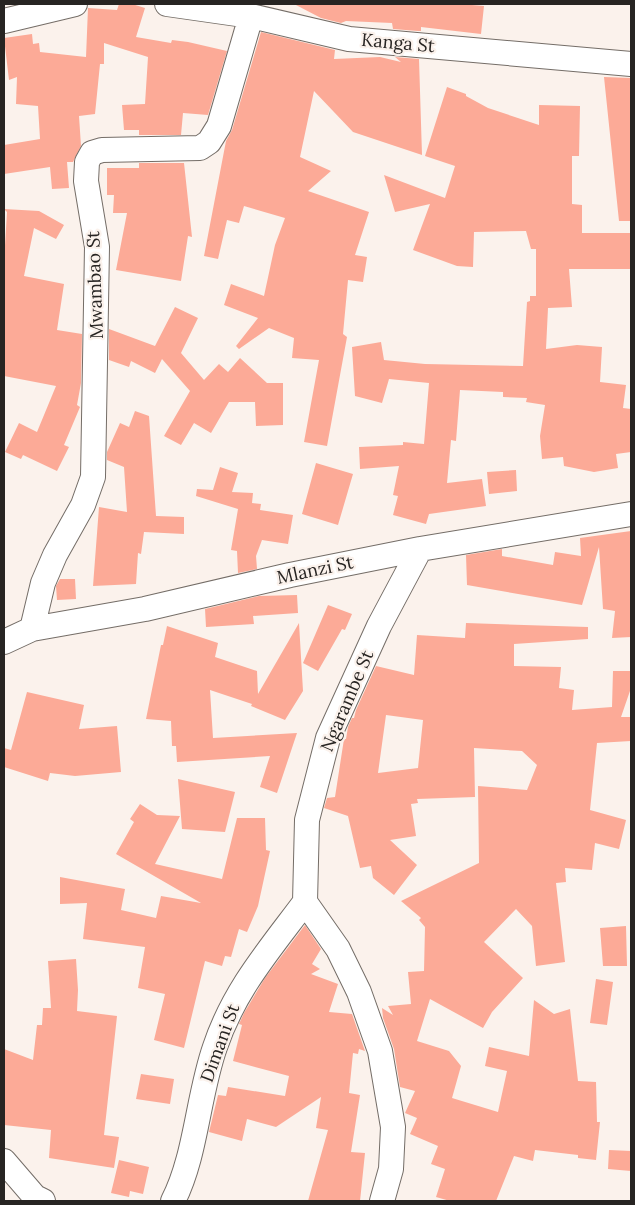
<svg xmlns="http://www.w3.org/2000/svg" width="635" height="1205" viewBox="0 0 635 1205" font-family="Lora,serif">
<style>
.building{fill:#fcaa97;fill-rule:evenodd}
.lines{fill:none;stroke-linecap:round;stroke-linejoin:round}
.minor-casing{stroke:#746d67;stroke-width:26}
.minor{stroke:#fff;stroke-width:24}
.labels{text-anchor:middle;stroke-width:4.5;stroke-linejoin:round;paint-order:stroke}
.street-label{font-size:18px;fill:#272422;stroke:#fbf2ec}
</style>
<rect width="100%" height="100%" fill="#fbf2ec"/>
<path class="building" d="M119,4h13l13,4 -9,29 35,6 1,-3 16,2 39,9 -19,64 -25,-2 -2,22h-42v-5h-15l-2,-25 23,-1 3,-47 -44,-14v21h-4l-5,50 -16,2 2,30 -8,16h-6l2,26 -17,1 -2,-22 -46,7v-29l36,-6 -2,-33 -22,-2 1,-27 -8,3 -5,-42 28,-4 1,10 6,-1 1,9 46,5 2,-49 29,2z
M294,4h166l24,2 -3,28 -60,-7v4h-3l-25,-2 -1,-6 -46,-2 -5,2 -20,-5z
M261,32l74,18 -1,9 46,-2 21,5 -6,-5 24,2 3,96 -69,-23 -39,-41 -14,66 31,14 -23,20 61,21 -14,43 12,2 -4,25 -15,-2 -5,54 4,3 -20,109 -23,-4 15,-82 -27,-2 2,-20 -25,-10 -30,21 -3,-3 22,-28 -34,-13 7,-21 33,12 11,-51 10,-27 -41,-12 -5,17 -12,-3 -9,39 -14,-3 22,-115 6,-11z
M604,77l27,1v143h-12z
M447,87l19,7v2l22,12 51,17v-20l41,1 -1,50h-7v48l10,1v28h49v36h-62l3,38 -24,1 -2,41 31,-4 25,2 -2,35 26,3 -3,23 8,1v43l-15,2 2,14 -24,4 -30,-6 -1,-9 -21,2 -2,-23 5,-31 -19,-3 1,-4 -24,-1v-5l-43,-2 -4,51 -5,-1 -4,43 35,-4 4,27 -57,8 -3,10 -33,-9 5,-19 -5,-1 6,-29 -39,3 -1,-22 44,-2v-3l21,2 5,-61 -40,-4 -7,24 -27,-7 -3,-49 29,-5 3,18 41,4 98,2 4,-64 3,-1v-5h6v-47h-5l-5,-18 -52,1 -1,35 -16,-1 -44,-16 17,-46 -35,8 -11,-37 61,23 10,-32 -30,-10z
M139,163h45l8,74 -4,-1 -7,45 -65,-11 11,-57h-14l1,-18h-7v-27h32z
M4,209l35,2 25,14 -8,14 -22,-11 -10,48 40,8 -7,46 25,4 -1,49 -4,22 3,2 -16,38 5,2 -12,24 -34,-16 -2,4 -16,-7 14,-29 18,9 19,-46 -52,-10v-114l3,-50z
M175,307l23,11 -17,35 23,27 15,-16 9,8 12,-14 27,25h16v42l-27,1 -1,-24h-26l-18,31 -17,-10 -13,22 -17,-9 26,-45 -28,-32 -7,14 -24,-12 -2,6 -20,-7v-31l46,17z
M135,411l14,5 7,100 28,1v17l-40,-2 -3,22 -3,-1 -2,31 -43,2 6,-79 28,5 -3,-45 -17,-7v-8l13,-29 9,4z
M316,463l37,11 -15,51 -36,-11z
M220,467l18,6 -6,19 21,1 -1,10 9,1 -1,6 33,5 -5,29 -26,-4 -6,16 1,13 -19,4 -1,-22 -6,-1 7,-41 -42,-13 1,-7 16,1z
M516,470l1,21 -28,3 -2,-22z
M631,531v106l-19,1 3,-27 -12,-2 -4,-62 -17,58 -115,-20 -1,-30 36,-6v7l51,9 2,-13 26,4 -1,-18z
M60,579h15l1,20 -19,1 -1,-14z
M297,595l1,18 -45,3 1,8 -48,3 -1,-18 54,-13z
M328,605l24,9 -7,16 -3,-1 -24,42 -15,-8z
M299,623l4,68 -18,29 -34,-14 1,-2 -42,-14 3,48 84,-5 -20,60 -17,-6 10,-31 -93,6 -1,-16h-4l-1,-25 -25,-2 15,-74h2l4,-19 51,17 -3,14 42,14 1,23z
M466,623l122,4v12l-74,5v22l47,1 -2,21 15,2 -2,20 40,-3 1,-36h18v17l-10,29h10v24l-34,2 -7,67 36,10 -7,29 -24,-6 -3,27 -27,-2 1,14 -10,1 9,79 -29,4 -4,-40 -16,-17 -32,33 39,36 -31,34 -9,16 -53,-29 -13,42 32,10 12,15 -9,32 46,14 9,-41 -22,-5 4,-19 40,9 5,-56 20,14 16,-5 8,72 18,1 1,40h3l-4,38 -18,-2v-3l-43,-5 -2,11 -19,-5 -18,45h-46l-14,-4 9,-28 -14,-5 7,-18 -28,-12 7,-16 -12,-5 10,-22 -15,-4 -6,-38 -11,-31 -1,-10 11,7 -5,-9 23,-2 -3,-32 16,-1 1,-44 -6,-7 2,-2 -20,-17 78,-38 -1,-77 49,4 10,-25 -15,-14 -48,-3 1,49 -58,2 1,4 -7,1 5,32 -26,4 27,25 -23,30 -21,-17 -2,-12 -11,2 -12,-52 -24,-8 3,-10 8,-1 9,-58h2l2,-12 4,-9h2l2,-8 20,-44 38,9 3,-40 48,3zM386,715l37,5 -5,48 -40,5z
M27,692l57,13 -5,24 38,-3 4,46 -46,4 -25,-3 -2,8 -44,-14v-19l7,2z
M178,779l57,13 -10,40 -43,-3z
M140,804l17,11 23,1 -25,48 67,15 15,-61h28l1,32 4,1 -12,55 -11,26 -8,-3 -8,28 -6,-1 -3,10 -17,-5 -21,87 -30,-8 11,-46 -27,-6 7,-41 -62,-8 4,-36 -27,1v-27l65,12 -4,21 35,8 5,-22 40,7 -85,-49 18,-32 -4,-3z
M305,925l16,24 -9,15 8,5 -9,5 27,10 -9,28 23,2 13,37 -6,-2 -1,5 -5,-1 -4,40 11,2 -9,57 14,1 -5,48h-52l20,-71 -12,-2 5,-31 -45,30 -29,-8 -5,22 -33,-9 9,-37 8,1 2,-9 57,9 4,-20 -56,-15 9,-36 -3,-1 5,-11 21,-35z
M626,926l1,40h-24l-3,-38z
M76,959l2,31 -1,21 40,5 -13,119 15,2 -5,31 -65,-10 2,-28 -47,-5v-76l29,11 4,-35h5l1,-17h8l-3,-47z
M596,979l17,3 -6,43 -17,-2z
M141,1074l33,5 -4,25 -34,-5z
M609,1150l22,1v20l-23,-2z
M119,1160l30,7 -6,27 -13,-3 -1,6 -18,-4z"/>
<g class="lines">
<g class="minor-casing">
<path id="minor" d="M167,4l84,12 98,23 282,25
M4,21l71,-17
M32,629l11,-46 12,-28 28,-50 10,-28 4,-230 -11,-66 1,-19 5,-9 10,-3 98,-2 9,-6 10,-16 32,-110
M4,642l28,-13 113,-20 145,-34 130,-26 211,-35
M4,1161l31,36 8,4
M173,1201c23,-44 25,-106 42,-154 19,-57 55,-98 90,-145
M382,1201l9,-32 2,-42 -13,-76 -21,-59 -21,-43 -33,-47 2,-82 21,-82 51,-112 41,-77"/>
</g>
<use href="#minor" class="minor"/>
</g>
<g class="labels">
<g class="street-label">
<text transform="translate(398 43) rotate(5)" y="6">Kanga St</text>
<text transform="translate(95 285) rotate(-92)" y="6">Mwambao St</text>
<text transform="translate(315 570) rotate(-12)" y="6">Mlanzi St</text>
<text transform="translate(347 701) rotate(-67)" y="6">Ngarambe St</text>
<text transform="translate(220 1043) rotate(-70)" y="6">Dimani St</text>
</g>
</g>
<rect width="635" height="1205" fill="none" stroke="#272422" stroke-width="10"/>
</svg>
